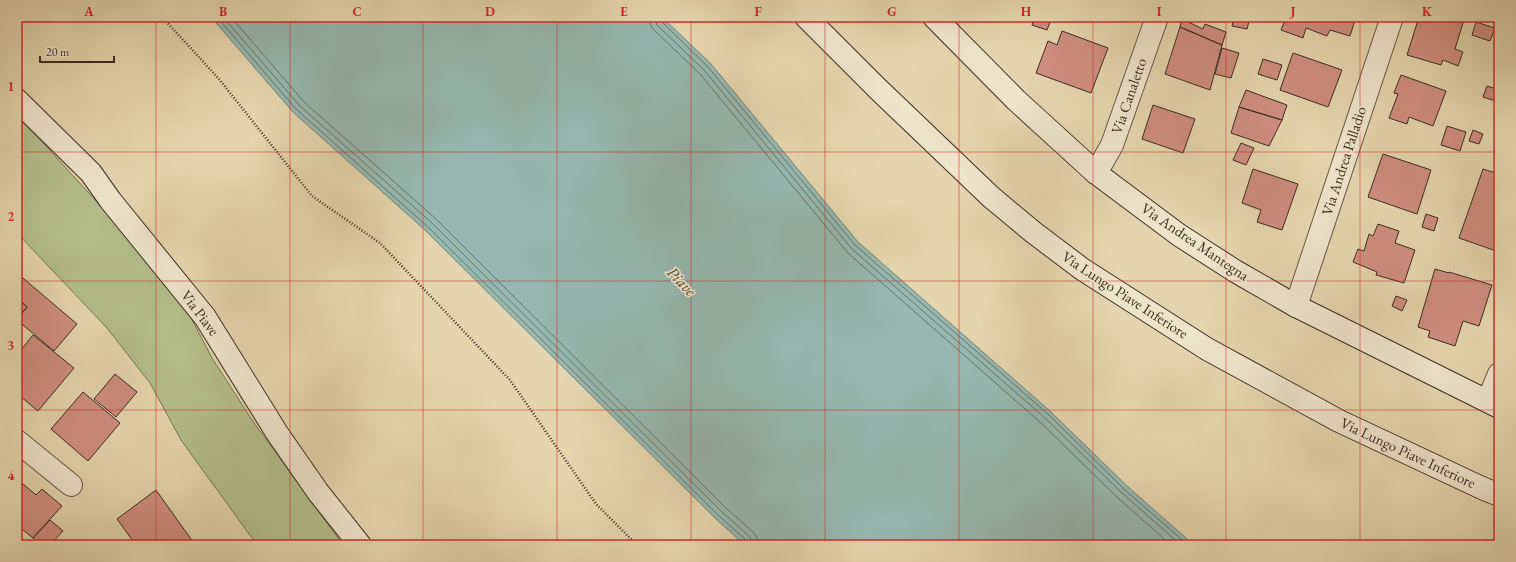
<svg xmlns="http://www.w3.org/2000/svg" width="1516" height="562" viewBox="0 0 1516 562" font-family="'EB Garamond',serif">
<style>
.green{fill:#b3bd8b;stroke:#787456}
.water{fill:#96b8b0;stroke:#728077}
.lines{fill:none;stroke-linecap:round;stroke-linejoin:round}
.shore{stroke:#697268;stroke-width:1}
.building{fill:#cf8e7f;stroke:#3c2c21}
.street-casing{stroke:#665644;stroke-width:24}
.secondary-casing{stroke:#3c2c21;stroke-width:24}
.path{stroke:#3c2c21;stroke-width:2.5;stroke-dasharray:1 2;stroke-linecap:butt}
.street{stroke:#eee4ca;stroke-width:22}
.secondary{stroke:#eee4ca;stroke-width:22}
.grid{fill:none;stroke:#d62828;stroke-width:1;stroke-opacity:0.55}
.labels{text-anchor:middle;stroke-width:3.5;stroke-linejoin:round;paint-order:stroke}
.street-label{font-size:15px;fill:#3c2c21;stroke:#eee4ca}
.water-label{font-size:16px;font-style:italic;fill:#4e483e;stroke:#eee4ca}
.neatline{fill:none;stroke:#d62828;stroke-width:1.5}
.grid-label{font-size:13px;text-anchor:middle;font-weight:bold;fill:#d62828}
</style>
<rect width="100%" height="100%" fill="#e5d5ae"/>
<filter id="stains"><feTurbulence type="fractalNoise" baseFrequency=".005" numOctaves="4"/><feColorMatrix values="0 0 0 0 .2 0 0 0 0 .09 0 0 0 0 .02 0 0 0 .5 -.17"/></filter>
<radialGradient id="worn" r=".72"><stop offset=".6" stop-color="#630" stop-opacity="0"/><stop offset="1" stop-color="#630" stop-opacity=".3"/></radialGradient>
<path class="green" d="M17,116l29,30 61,67 81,99 24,46 40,62 91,125h-86l-76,-105 -31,-57 -43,-55 -90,-95z"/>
<path class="water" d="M211,17h451l49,47 147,178 193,170 77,75 66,58h-449l-29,-26 -291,-289 -132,-118z"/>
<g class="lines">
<path class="shore" d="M217,17l79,92 132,118 291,289 27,24 2,5
M223,17l77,89 132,117 290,289 28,25 3,8
M231,17l73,85 132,117 290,289 28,25 3,5 2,7
M648,17l4,11 48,46 148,179 193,170 77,75 53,47
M654,17l3,8 47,45 148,179 193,169 77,75 59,52
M659,17l2,4 47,46 147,178 194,170 76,75 63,55"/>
</g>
<path class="building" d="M1035,17h17l-5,13 -15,-5z
M1234,17h16l-3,12 -15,-3z
M1286,17h70l-6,19 -20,-6 -3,6 -21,-8 -3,10 -22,-8z
M1419,17h25l19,6 -8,26 8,3 -5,14 -15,-6 -2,5 -34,-10z
M1182,19l21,10 2,-5 21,8 -4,13 -42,-18z
M1476,22l19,6 -5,13 -18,-6z
M1180,27l42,18 -12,45 -45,-16z
M1062,31l46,17 -17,45 -55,-20 12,-32 9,4z
M1222,48l17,5 -8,25 -16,-4z
M1293,53l49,17 -14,37 -48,-17z
M1263,59l19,6 -5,15 -19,-6z
M1401,75l45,16 -13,35 -24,-9 -2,7 -18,-6 9,-24 -4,-1z
M1487,86l12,4v12l-16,-5z
M1246,90l41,15 -5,15 -43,-13z
M1153,105l42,14 -12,34 -41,-14z
M1239,107l43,13 -13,26 -38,-13z
M1447,126l19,6 -6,19 -19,-6z
M1473,130l10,4 -4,10 -10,-3z
M1241,143l13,5 -8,17 -13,-5z
M1383,154l48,16 -14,44 -49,-17z
M1253,169l45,15 -16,46 -25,-8 4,-12 -19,-7z
M1483,169l16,5v45l-1,5h1v28l-40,-14z
M1426,214l12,4 -4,13 -12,-4z
M1378,224l21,7 -4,12 20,7 -11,33 -28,-8 1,-3 -24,-10 5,-13 6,2 5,-17 4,2z
M1435,269l14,4v-1l43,13 -13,41 -16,-5 -8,25 -27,-9 2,-6 -12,-4z
M17,273l60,51 -23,27 -37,-31 10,-13 -10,-9z
M1396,296l11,4 -5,11 -10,-5z
M17,298l10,9 -10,12z
M33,335l41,33 -36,43 -18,-15 -3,3v-44z
M115,374l22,18 -21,25 -22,-18z
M83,392l37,31 -32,38 -37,-32z
M17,479l19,16 6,-6 20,17 -29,32 -16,-13z
M156,490l35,49 -7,6h-48l-19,-26z
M50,520l13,11 -13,14h-10l-7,-7z"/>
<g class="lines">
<g class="street-casing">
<path id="street" d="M1096,173l16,-28 45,-128
M1296,306l96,-289
M1488,401l11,-27
M17,441l54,44"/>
</g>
<g class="secondary-casing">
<path id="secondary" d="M806,17l72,72 113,108 42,35 49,37 125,80 132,72 143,67 17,7
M934,17l82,83 80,73 83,62 56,36 61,35 203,101
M17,100l74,73 19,27 95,117 72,116 41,59 42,53"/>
</g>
<path class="path" d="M162,17l57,62 93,117 68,47 130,137 86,124 41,41"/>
<use href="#street" class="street"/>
<use href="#secondary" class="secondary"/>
</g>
<path class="grid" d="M156,17v528M290,17v528M423,17v528M557,17v528M691,17v528M825,17v528M959,17v528M1093,17v528M1226,17v528M1360,17v528M17,152h1482M17,281h1482M17,410h1482"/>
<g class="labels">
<g class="street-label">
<text transform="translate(1129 96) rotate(-71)" y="5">Via Canaletto</text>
<text transform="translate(1344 161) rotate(-72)" y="5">Via Andrea Palladio</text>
<text transform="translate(1195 242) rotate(34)" y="5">Via Andrea Mantegna</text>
<text transform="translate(1125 295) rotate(33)" y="5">Via Lungo Piave Inferiore</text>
<text transform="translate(200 313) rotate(53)" y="5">Via Piave</text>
<text transform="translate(1408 453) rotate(25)" y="5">Via Lungo Piave Inferiore</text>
</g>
<g class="water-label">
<text transform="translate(682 281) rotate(46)" y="6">Piave</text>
</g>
</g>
<rect width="1516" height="562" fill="none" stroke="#e5d5ae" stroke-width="44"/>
<path d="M40 56v6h74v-6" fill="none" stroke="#3c2c21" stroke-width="2"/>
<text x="46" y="56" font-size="12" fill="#3c2c21" stroke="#eee4ca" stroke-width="3" paint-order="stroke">20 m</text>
<rect x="22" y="22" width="1472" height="518" class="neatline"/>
<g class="grid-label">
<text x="89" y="16">A</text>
<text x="223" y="16">B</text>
<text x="357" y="16">C</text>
<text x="490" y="16">D</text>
<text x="624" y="16">E</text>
<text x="758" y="16">F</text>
<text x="892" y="16">G</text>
<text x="1026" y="16">H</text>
<text x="1159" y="16">I</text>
<text x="1293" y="16">J</text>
<text x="1427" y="16">K</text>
<text x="11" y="91">1</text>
<text x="11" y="221">2</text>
<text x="11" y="350">3</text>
<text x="11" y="480">4</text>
</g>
<rect width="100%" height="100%" filter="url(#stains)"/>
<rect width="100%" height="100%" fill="url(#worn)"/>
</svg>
